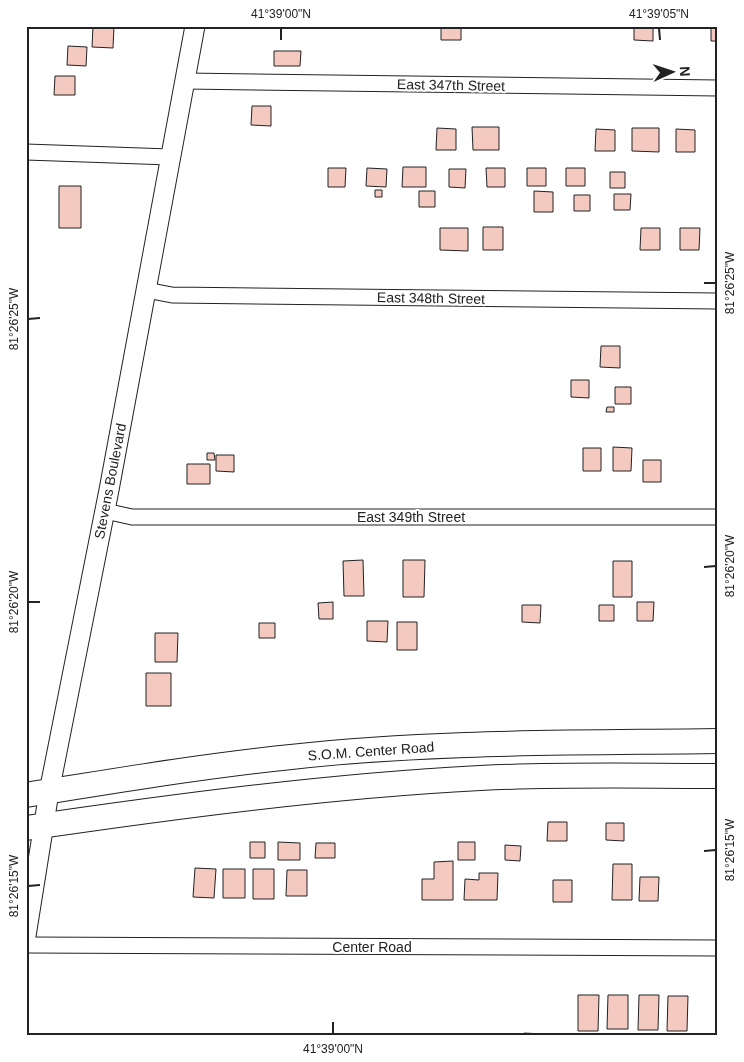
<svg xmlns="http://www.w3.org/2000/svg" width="744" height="1062" viewBox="0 0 744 1062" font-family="Arial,sans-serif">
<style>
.building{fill:#f3c9c0;stroke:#222}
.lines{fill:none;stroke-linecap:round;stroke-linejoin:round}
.minor-casing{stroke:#222;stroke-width:17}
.tertiary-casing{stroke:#222;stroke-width:21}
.primary-casing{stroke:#222;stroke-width:26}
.minor{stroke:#fff;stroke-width:15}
.tertiary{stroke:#fff;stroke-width:19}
.primary{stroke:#fff;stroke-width:24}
.ticks{fill:none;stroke:#222;stroke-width:2}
.labels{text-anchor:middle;stroke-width:4;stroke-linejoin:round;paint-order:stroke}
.street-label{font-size:14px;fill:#222;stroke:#fff}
.neatline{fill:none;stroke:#222;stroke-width:2}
.ticks-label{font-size:12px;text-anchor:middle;fill:#222}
</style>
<rect width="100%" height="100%" fill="#fff"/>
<path class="building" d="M93,26h21l-1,22 -21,-1z
M441,26h20v14h-20z
M634,26h19v15l-19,-1z
M711,26h7v15h-7z
M68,46l19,1 -1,19 -19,-1z
M274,51h27l-1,15h-26z
M55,76h20v19h-21z
M252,106h19v20l-20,-1z
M472,127h27v23h-26z
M437,128l19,1v21h-20z
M632,128h27v24l-27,-1z
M596,129l19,1v21h-20z
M676,129l19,1v22h-19z
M403,167h23v20h-24z
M328,168h18l-1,19h-17z
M367,168l20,1 -1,18 -20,-1z
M486,168h19v19h-18z
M527,168h19v18h-19z
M566,168h19v18h-19z
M449,169h17l-1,19 -16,-1z
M610,172h15v16h-15z
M59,186h22v42h-22z
M375,190h7v7h-7z
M419,191h16v16h-16z
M534,191l19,1v20h-19z
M614,194h17l-1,16h-16z
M574,195h16v16h-16z
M483,227h20v23h-20z
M440,228h28v23l-28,-1z
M641,228h19v22h-20z
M680,228h20l-1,22h-19z
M601,346h19v22l-20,-1z
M571,380h18v18l-18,-1z
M615,387h16v17h-16z
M607,407h7v5h-8z
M613,447l19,1 -1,23h-18z
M583,448h18v23h-18z
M207,453h7l1,7h-8z
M216,455h18v17l-18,-1z
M643,460h18v22h-18z
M187,464h23v20h-23z
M363,560l1,36h-20l-1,-35z
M403,560h22l-1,37h-21z
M613,561h19v36h-19z
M333,602v17h-14l-1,-16z
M637,602h17l-1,19h-16z
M522,605h19l-1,18 -18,-1z
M599,605h15v16h-15z
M367,621h21l-1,21 -20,-1z
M397,622h20v28h-20z
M259,623h16v15h-16z
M155,633h23l-1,29h-22z
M146,673h25v33h-25z
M548,822h19v19h-20z
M606,823h18v18l-18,-1z
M250,842h15v16h-15z
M278,842l22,1v17h-22z
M458,842h17v18h-17z
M316,843h19v15h-20z
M505,845l16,1 -1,15 -15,-1z
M453,861v39h-31v-21h12v-17z
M613,864h19v36h-20z
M195,868l21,1 -2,29 -21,-1z
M223,869h22v29h-22z
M253,869h21v30h-21z
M287,870h20v26h-21z
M479,873h19l-1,27h-33l1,-21 14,1z
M640,877h19l-1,24h-19z
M553,880h19v22h-19z
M578,995h21l-1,36h-20z
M608,995h20v34h-21z
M639,995h20l-1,35h-20z
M668,996h20l-1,35h-20z
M524,1033l19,1v2h-19z
M407,1034h16v2h-16z"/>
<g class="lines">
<g class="minor-casing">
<path id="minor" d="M185,81l533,7
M26,152l144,5
M146,290l26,5 546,6
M105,511l27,6h586
M26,945l692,3"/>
</g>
<g class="tertiary-casing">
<path id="tertiary" d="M26,936l23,-144 60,-302 86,-464"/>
</g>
<g class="primary-casing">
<path id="primary" d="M26,795c88,-14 177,-29 265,-38 142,-16 285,-14 427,-16
M26,828c151,-22 302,-42 454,-50 79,-4 159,-2 238,-2"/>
</g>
<use href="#minor" class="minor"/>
<use href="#tertiary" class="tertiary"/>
<use href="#primary" class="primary"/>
</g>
<path class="ticks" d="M281,28v12M659,28l1,12M704,283h12M28,319l12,-1M704,567l12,-1M28,602h12M704,851l12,-1M28,886l12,-1M333,1022v12"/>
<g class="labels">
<g class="street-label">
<text transform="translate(451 85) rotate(1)" y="5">East 347th Street</text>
<text transform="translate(431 298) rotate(1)" y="5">East 348th Street</text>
<text transform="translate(110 481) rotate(-79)" y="5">Stevens Boulevard</text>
<text x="411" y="522">East 349th Street</text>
<text transform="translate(371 751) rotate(-4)" y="5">S.O.M. Center Road</text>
<text x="372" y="952">Center Road</text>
</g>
</g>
<rect width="744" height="1062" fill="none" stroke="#ffffff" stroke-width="55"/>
<g transform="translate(672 72) rotate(87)" stroke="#ffffff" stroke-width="4" paint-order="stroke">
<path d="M0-4L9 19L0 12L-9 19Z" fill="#222222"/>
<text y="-8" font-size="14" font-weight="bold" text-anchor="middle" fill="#222222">N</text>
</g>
<rect x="28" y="28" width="688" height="1006" class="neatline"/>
<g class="ticks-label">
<text x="281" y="18">41°39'00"N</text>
<text x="659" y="18">41°39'05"N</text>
<text transform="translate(730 283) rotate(-90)" y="4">81°26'25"W</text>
<text transform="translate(14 319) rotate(-90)" y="4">81°26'25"W</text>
<text transform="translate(730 566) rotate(-90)" y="4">81°26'20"W</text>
<text transform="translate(14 602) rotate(-90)" y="4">81°26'20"W</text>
<text transform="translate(730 850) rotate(-90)" y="4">81°26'15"W</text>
<text transform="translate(14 886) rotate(-90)" y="4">81°26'15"W</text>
<text x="333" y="1053">41°39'00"N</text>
</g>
</svg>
